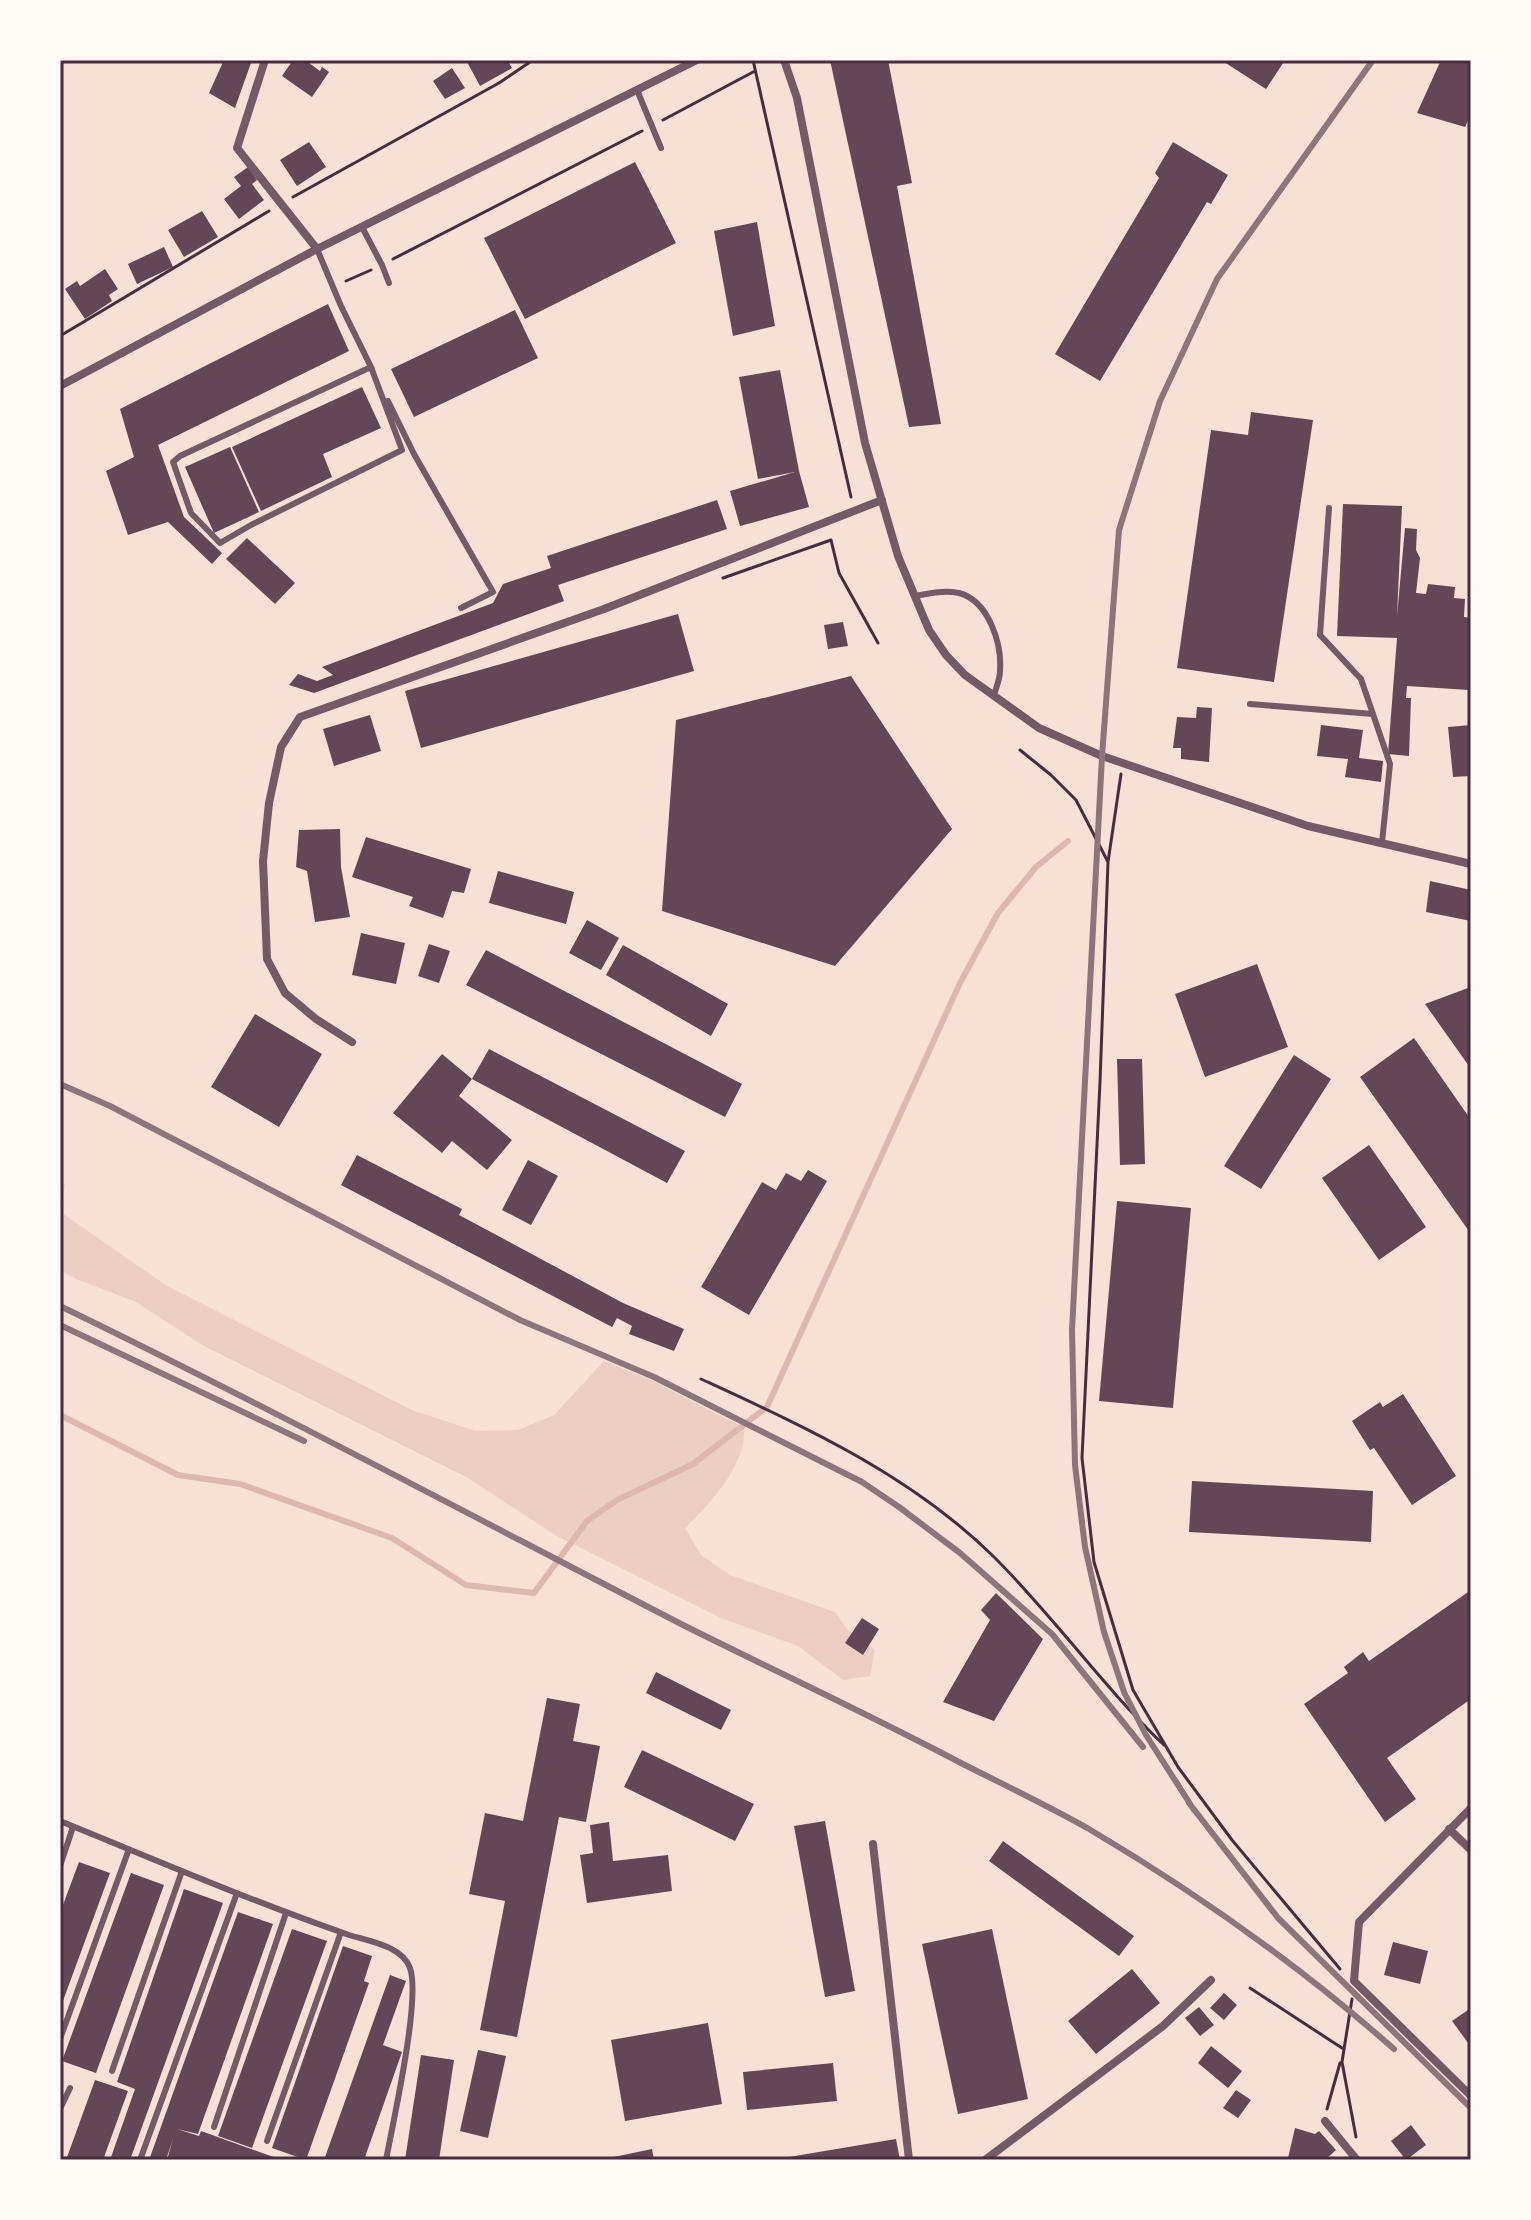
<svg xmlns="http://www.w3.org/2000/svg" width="1531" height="2220" viewBox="0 0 1531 2220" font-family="Inter,sans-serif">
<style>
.green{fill:#ebcfc5}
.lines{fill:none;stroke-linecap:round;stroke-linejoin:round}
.stream{stroke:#dcb8b0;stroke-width:6}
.building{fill:#644757}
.path{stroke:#4a2c40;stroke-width:3}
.service{stroke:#755966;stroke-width:6}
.minor{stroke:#755966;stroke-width:8}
.rail{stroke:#8f747c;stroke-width:6}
.neatline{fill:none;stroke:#4a2c40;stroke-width:3}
</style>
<rect width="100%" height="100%" fill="#f7e1d7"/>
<path class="green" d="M60,1179l5,5 -3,29 105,73 245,124 64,21 42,-1 36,-15 50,-54 51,21 89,46c3,36 -34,76 -59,100l16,27 29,20 105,37 12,17 28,21 -5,26 -27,4 -45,-34 -77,-28 -166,-83 -87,-57 -266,-133 -66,-43 -60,-23 -16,-9z"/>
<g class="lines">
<path class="stream" d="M60,1415l118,60 62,9 152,54 74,47 68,8 53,-72 30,-21 76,-36 74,-57 193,-424 38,-70 38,-46 32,-26"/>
</g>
<path class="building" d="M224,60h28l-17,48 -26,-15z
M293,60h12l15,11 2,-4 7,5 -17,25 -30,-21z
M466,60h41l5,8 -32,18z
M830,60h58l24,123 -15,3 44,238 -32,3z
M1221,60h64l-19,29z
M1441,60h30v54l-6,13 -48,-14z
M452,68l13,20 -20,11 -12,-18z
M309,142l17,25 -29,19 -17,-26z
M1173,142l55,33 -17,29 -4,-2 -107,179 -45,-27 104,-176 -4,-5z
M635,162l41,81 -151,76 -41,-81z
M248,167l9,13 -5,4 12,16 -25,19 -15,-20 17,-13 -7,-9z
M202,211l16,26 -34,20 -16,-27z
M757,222l18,104 -42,10 -19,-105z
M164,247l9,20 -36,17 -9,-20z
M105,269l13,20 -9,6 3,6 -27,18 -20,-30 12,-8 3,5z
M328,304l21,47 -191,94 26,72 38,36 -10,11 -44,-42 -40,13 -22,-64 28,-14 -14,-48z
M515,310l23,48 -124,59 -23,-48z
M780,370l19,101 10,36 -69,19 -10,-35 65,-19 -37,7 -19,-102z
M362,387l19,41 -58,26 9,23 -71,34 -29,-64z
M1251,412l62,8 -39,262 -97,-14 34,-238 37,5z
M230,447l29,65 -45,21 -29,-66z
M717,500l10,29 -169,56 6,16 -250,92 -25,-8 9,-11 19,7 16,-6 -11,-8 171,-64 10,-19 48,-16 -4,-12z
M1343,504l59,2 -5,110 8,-88 12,1 -1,21 4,8 -4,35 10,1 2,-10 27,3 -1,11 11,1 -1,18 7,1 -2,72 -62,-4 -1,12h5l-2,58 -21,-2 9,-116 -60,-2z
M247,538l48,45 -20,21 -49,-45z
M678,614l16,57 -273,77 -16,-57z
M843,622l5,24 -20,3 -4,-24z
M851,676l101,153 -117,137 -173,-55 14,-191z
M1197,707l15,1 -3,54 -28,-3v-11h-8l4,-31 19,1z
M370,715l11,36 -47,15 -11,-37z
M1321,725l42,5 -4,28 24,3 -2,21 -36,-5 3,-18 -31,-3z
M1471,725v51l-18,1 -5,-50z
M340,829l1,38 9,50 -35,5 -8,-51 -11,-4 3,-37z
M366,837l105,32 -7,24 -12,-2 -9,27 -34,-12 4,-9 -61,-20z
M498,871l76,21 -8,32 -77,-21z
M1430,881l41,9v31l-45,-9z
M587,920l32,18 -18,32 -32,-17z
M361,933l44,10 -9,41 -44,-9z
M429,944l21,7 -11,32 -21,-7z
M623,945l105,59 -17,32 -105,-61z
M486,950l256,134 -17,33 -259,-132z
M1257,964l31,83 -83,30 -30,-83z
M1468,988l3,4v77l-46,-65z
M255,1014l67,40 -43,73 -68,-40z
M1414,1038l57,82v114l-111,-157z
M489,1049l196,102 -18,32 -195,-104z
M442,1054l30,25 -13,17 53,44 -25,30 -35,-29 -10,12 -49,-40z
M1294,1055l37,24 -70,110 -37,-23z
M1117,1059h25l3,105 -25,1z
M1369,1145l57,82 -47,33 -57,-82z
M357,1155l105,54 -3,6 164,88 61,26 -10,22 -45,-17 3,-8 -15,-8 -5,9 -271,-142z
M528,1160l30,16 -27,49 -29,-15z
M808,1170l19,11 -78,134 -48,-28 61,-105 14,8 10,-17 15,8z
M1117,1201l74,7 -18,200 -74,-7z
M1403,1394l53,82 -44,29 -38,-57 -4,2 -18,-29 28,-19 3,5z
M1192,1481l181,10 -2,51 -182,-10z
M1471,1590v109l-84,59 29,41 -31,23 -81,-118 44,-31 -4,-6 19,-15 6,9z
M996,1593l47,46 -49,82 -51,-19 47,-82 -9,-10z
M862,1618l17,11 -16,26 -18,-12z
M656,1672l75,38 -10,20 -75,-37z
M547,1698l33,6 -7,37 27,5 -14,76 -27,-5 -42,220 -37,-7 25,-129 -36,-7 16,-81 38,8z
M642,1750l112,54 -19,37 -111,-54z
M825,1821l30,170 -30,6 -31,-171z
M609,1822l4,39 55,-6 4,36 -85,12 -7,-48 13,-2 -3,-28z
M1003,1841l131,95 -15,20 -130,-95z
M79,1862l31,11 -50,136v-96z
M131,1873l33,12 -68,188 -34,-12z
M184,1889l39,14 -93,257h-20l25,-71 -18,-7z
M238,1912l35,12 -75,210 -21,-5 22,7 2,-5 81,29h-115l6,-21 -7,21h-17z
M292,1929l35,12 -75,207 -34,-12z
M992,1929l36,170 -70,15 -36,-170z
M1393,1942l35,9 -8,33 -36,-9z
M343,1946l29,10 -8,25 5,2 -63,177 -34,-12z
M1132,1969l28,34 -64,51 -28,-33z
M390,1975l16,6 -23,64 19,7 -38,108h-40z
M1224,1993l13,12 -13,15 -14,-12z
M1199,2007l15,18 -14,11 -15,-18z
M1471,2008v39l-19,-26z
M708,2023l14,81 -97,17 -14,-81z
M1211,2046l31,25 -14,17 -30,-25z
M478,2050l28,6 -18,82 -28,-7z
M421,2055l33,5 -15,100h-34z
M833,2063l4,38 -90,9 -4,-38z
M95,2080l33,11 -25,69h-37z
M1236,2090l15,10 -13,18 -15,-10z
M1411,2125l15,20 -20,15 -15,-19z
M1295,2128l20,6 4,-3 17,19 -11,10 -37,-2z
M896,2139l4,21h-117v-2z
M652,2149l2,11h-50v-1z"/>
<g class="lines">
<path class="path" d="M753,60l98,437
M663,120l92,-49
M293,197l206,-114 34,-23
M393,259l249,-128
M346,281l25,-11
M60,336l209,-125
M723,578l108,-38 8,33 39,70
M1020,750l31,25 25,25 32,62
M1121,774l-13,88 -8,220 -18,376 12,104 39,128 45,77 54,73 108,129
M701,1379c104,48 208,95 291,176 61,60 110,131 172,190
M1250,1988l92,60
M1352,1999l-10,63 14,75
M1327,2109l13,-46"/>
<path class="service" d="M637,90l24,58
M362,227l20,38 7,18
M317,249l24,57 31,63
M371,367l31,83 -151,75 -31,18 -29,-30 -18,-51 7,-6z
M388,401l26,53 79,138 -32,16
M1329,508l-9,127 41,44 29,85 -8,79
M915,596c15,-3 29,-6 44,-3 30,8 43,51 41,78 0,8 -4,17 -6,24
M1250,704l123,10
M60,1821c96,39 191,80 289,114 20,6 53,11 61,33 11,31 -17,154 -24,192
M60,1866l13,-39
M60,2039l69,-190
M112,2071l70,-200
M60,2109l10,-21
M214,2127l72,-214
M267,2141l74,-209
M140,2160l97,-267"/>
<path class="minor" d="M265,60l-28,88 80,101
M784,60l13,38 68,345 33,113 31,74 17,25 19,20 74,53 63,28 206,70 163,38
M60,386l257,-137 380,-189
M352,1042l-36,-23 -31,-26 -18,-34 -4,-98 6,-58 12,-56 19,-30 304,-108 278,-109
M1471,1808l-112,114 -5,59 117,115
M1449,1829l22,21
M873,1844l36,316
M1325,2121l32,39
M985,2160l178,-134 48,-46"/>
<path class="rail" d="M60,1084l50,22 410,214 134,57 208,105 37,25 61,46 92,81 91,113
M60,1306c210,102 416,212 623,319 92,46 185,89 276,137 43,22 88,43 130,67 108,64 211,137 305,220
M60,1325l244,116
M1189,1803l89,115 193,190
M1194,1810l-48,-75 -22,-43 -20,-60 -19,-85 -10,-82 -3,-135 30,-574 17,-226 41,-129 57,-122 156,-219"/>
</g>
<rect width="1531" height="2220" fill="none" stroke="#fffaf5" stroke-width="124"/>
<rect x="62" y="62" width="1407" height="2096" class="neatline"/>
</svg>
